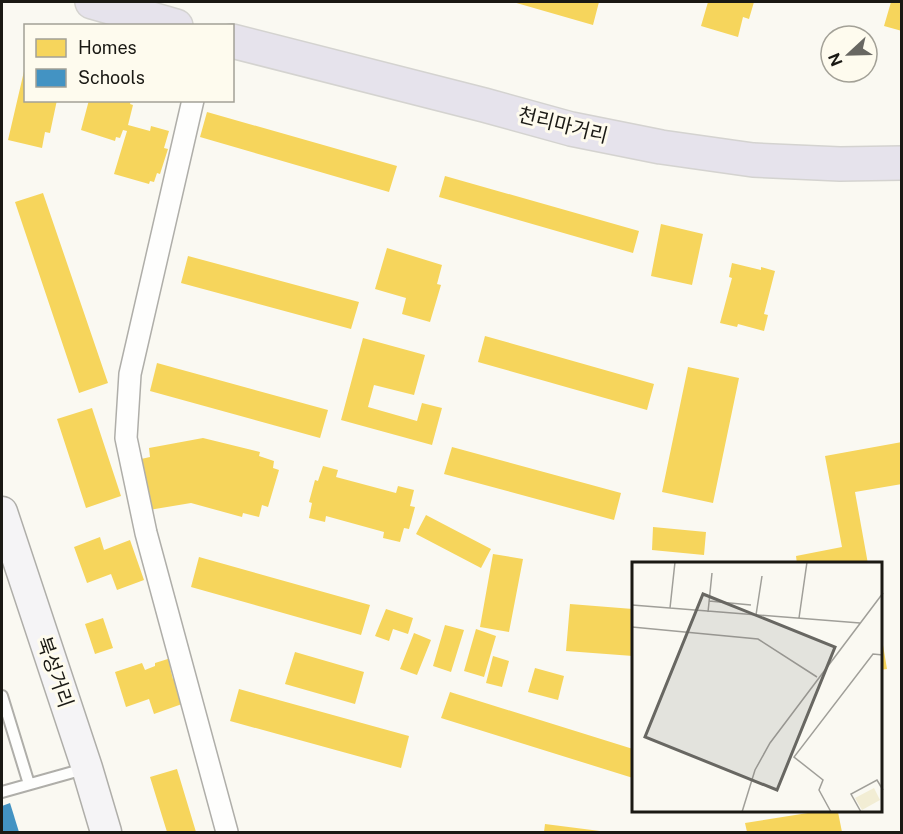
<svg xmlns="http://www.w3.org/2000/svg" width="903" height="834" viewBox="0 0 903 834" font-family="'Public Sans','Noto Sans KR',sans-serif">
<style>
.homes{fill:#f6d55c}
.schools{fill:#4393c3}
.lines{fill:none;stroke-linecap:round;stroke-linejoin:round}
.service-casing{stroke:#afaea9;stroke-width:14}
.minor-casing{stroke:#afaea9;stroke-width:24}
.secondary-casing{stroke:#afaea9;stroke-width:33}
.trunk-casing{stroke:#d4d3d0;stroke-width:36}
.service{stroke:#fefefd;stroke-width:10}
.minor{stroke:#fefefd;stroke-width:21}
.secondary{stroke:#f5f4f6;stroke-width:30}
.trunk{stroke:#e6e3ec;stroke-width:33}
.labels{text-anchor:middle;stroke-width:6;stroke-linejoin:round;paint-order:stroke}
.street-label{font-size:20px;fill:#1a1914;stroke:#fefbee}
.inset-road{fill:none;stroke:#a09f99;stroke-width:1.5}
.view{fill:#686762;fill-opacity:0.15;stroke:#686762;stroke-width:3}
.inset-edge{fill:none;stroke:#1a1914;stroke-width:3}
</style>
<rect width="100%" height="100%" fill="#faf9f2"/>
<path class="homes" d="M513,2h86l-6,23z
M708,2h46l-5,17 -6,-2 -5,20 -37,-11z
M891,2h11v29l-18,-5z
M25,67l1,33h31l-7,33 -5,-1 -3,16 -34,-8z
M89,100h42l-1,4 3,1 -5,20 22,6 1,-5 18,5 -5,17 4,1 -8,25 -3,-1 -3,9 -4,-1 -1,3 -35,-10 13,-43 -4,-1 -3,8 -4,-1 -1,4 -34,-11z
M207,112l190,54 -8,26 -189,-55z
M445,176l194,55 -6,22 -194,-56z
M43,193l65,190 -29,10 -64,-191z
M661,224l42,10 -11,51 -41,-9z
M387,248l55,17 -5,19 4,1 -11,37 -28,-8 4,-16 -31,-9z
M188,256l171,46 -8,27 -170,-46z
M732,263l29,7v-3l14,4 -11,43 4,1 -4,16 -26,-7 -1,3 -17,-4 12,-45 -3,-1z
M485,336l169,48 -7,26 -169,-48z
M363,338l62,17 -11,40 -40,-10 -6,22 49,14 5,-18 20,5 -10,37 -91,-25z
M157,363l171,47 -8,28 -170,-47z
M688,367l51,11 -26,125 -51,-11z
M92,408l29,88 -35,12 -29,-89z
M203,438l57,14 -1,4 15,5 -1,7 6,2 -11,37 -6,-2 -3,12 -16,-4 -1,4 -51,-14 -42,7 -8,-51 9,-2 -1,-9z
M902,442v42l-47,8 13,72h-71l-1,-8 46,-9 -17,-91z
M452,447l169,46 -7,27 -170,-46z
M323,466l15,4 -2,7 60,16 2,-7 16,4 -4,16 5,1 -6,22 -5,-1 -4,14 -17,-4 1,-6 -58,-16 -1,6 -16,-4 3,-15 -3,-1 6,-22 3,1z
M426,515l65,34 -10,19 -65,-34z
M653,527l53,5 -2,23 -52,-5z
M100,537l4,13 26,-10 14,40 -27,10 -6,-16 -24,9 -13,-36z
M493,554l30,5 -14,73 -29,-5z
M199,557l171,48 -9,30 -170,-48z
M570,604l63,5v47l-67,-5z
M386,609l27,9 -5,16 -15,-5 -4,12 -14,-5z
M103,618l10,30 -18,6 -10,-30z
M445,625l19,5 -13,42 -18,-6z
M476,629l20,7 -12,41 -20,-6z
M414,633l17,7 -14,35 -17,-6z
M880,639h2l5,30 -7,1z
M295,652l69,20 -9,32 -70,-20z
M493,656l16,5 -7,26 -16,-4z
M171,658l3,8 -4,1 3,12 4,-1 5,26 -28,10 -5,-15 -23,8 -11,-35 27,-9 3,7 10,-4v-3z
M535,668l29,8 -6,24 -30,-8z
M239,689l170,47 -8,32 -171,-47z
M450,692l183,57v29l-192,-60z
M177,769l19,63h-29l-17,-55z
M814,812h24l4,20h-95l-2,-9z
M545,824l55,7v1h-56z"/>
<path class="schools" d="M10,803l9,29h-17v-26z"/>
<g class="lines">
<g class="service-casing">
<path id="service" d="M2,696l27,88
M2,792l82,-23"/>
</g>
<g class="minor-casing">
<path id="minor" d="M193,100l-63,274 -4,64 20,95 81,299"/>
</g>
<g class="secondary-casing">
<path id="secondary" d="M2,512l85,256 19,64"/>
</g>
<g class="trunk-casing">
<path id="trunk" d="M92,2l84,24
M232,41l252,64 87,24 90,18 92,13 87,4 62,-1"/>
</g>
<use href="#service" class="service"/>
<use href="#minor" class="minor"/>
<use href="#secondary" class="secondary"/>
<use href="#trunk" class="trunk"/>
</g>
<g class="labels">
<g class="street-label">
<text transform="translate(563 125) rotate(14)" y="7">천리마거리</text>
<text transform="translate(55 672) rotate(71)" y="7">북성거리</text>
</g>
</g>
<g transform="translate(632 562)">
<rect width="250" height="250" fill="#faf9f2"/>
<path d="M242,226l6,12 -18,10 -7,-12z" fill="#f2edd4"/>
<path class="inset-road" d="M77,39l42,4M0,43l228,18M38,46l5,-46M76,50l4,-39M124,53l6,-39M167,56l8,-56M0,65l126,12 59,38M110,250l13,-42 15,-27 113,-150M199,250l-12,-22 4,-10 -29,-23 79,-103 10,1M229,250l-10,-18 26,-14 6,10"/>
<path class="view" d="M71,32l132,53 -58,143 -132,-53z"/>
<rect width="250" height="250" class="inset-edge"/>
</g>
<rect width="903" height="834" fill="none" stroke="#1a1914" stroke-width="6"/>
<rect x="24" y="24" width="210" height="78" fill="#fefbee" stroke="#a3a197" stroke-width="1.5"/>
<rect x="36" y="39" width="30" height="18" fill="#f6d55c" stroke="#a3a197" stroke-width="1.5"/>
<text x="78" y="54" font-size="18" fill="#1a1914">Homes</text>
<rect x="36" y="69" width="30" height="18" fill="#4393c3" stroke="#a3a197" stroke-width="1.5"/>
<text x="78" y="84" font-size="18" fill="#1a1914">Schools</text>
<g transform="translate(849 54) rotate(248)"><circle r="28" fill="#fefbee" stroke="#a3a197" stroke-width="1.5"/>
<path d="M0-4.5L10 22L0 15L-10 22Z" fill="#686762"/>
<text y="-9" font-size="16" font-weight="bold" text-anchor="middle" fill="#1a1914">N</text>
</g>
</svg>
